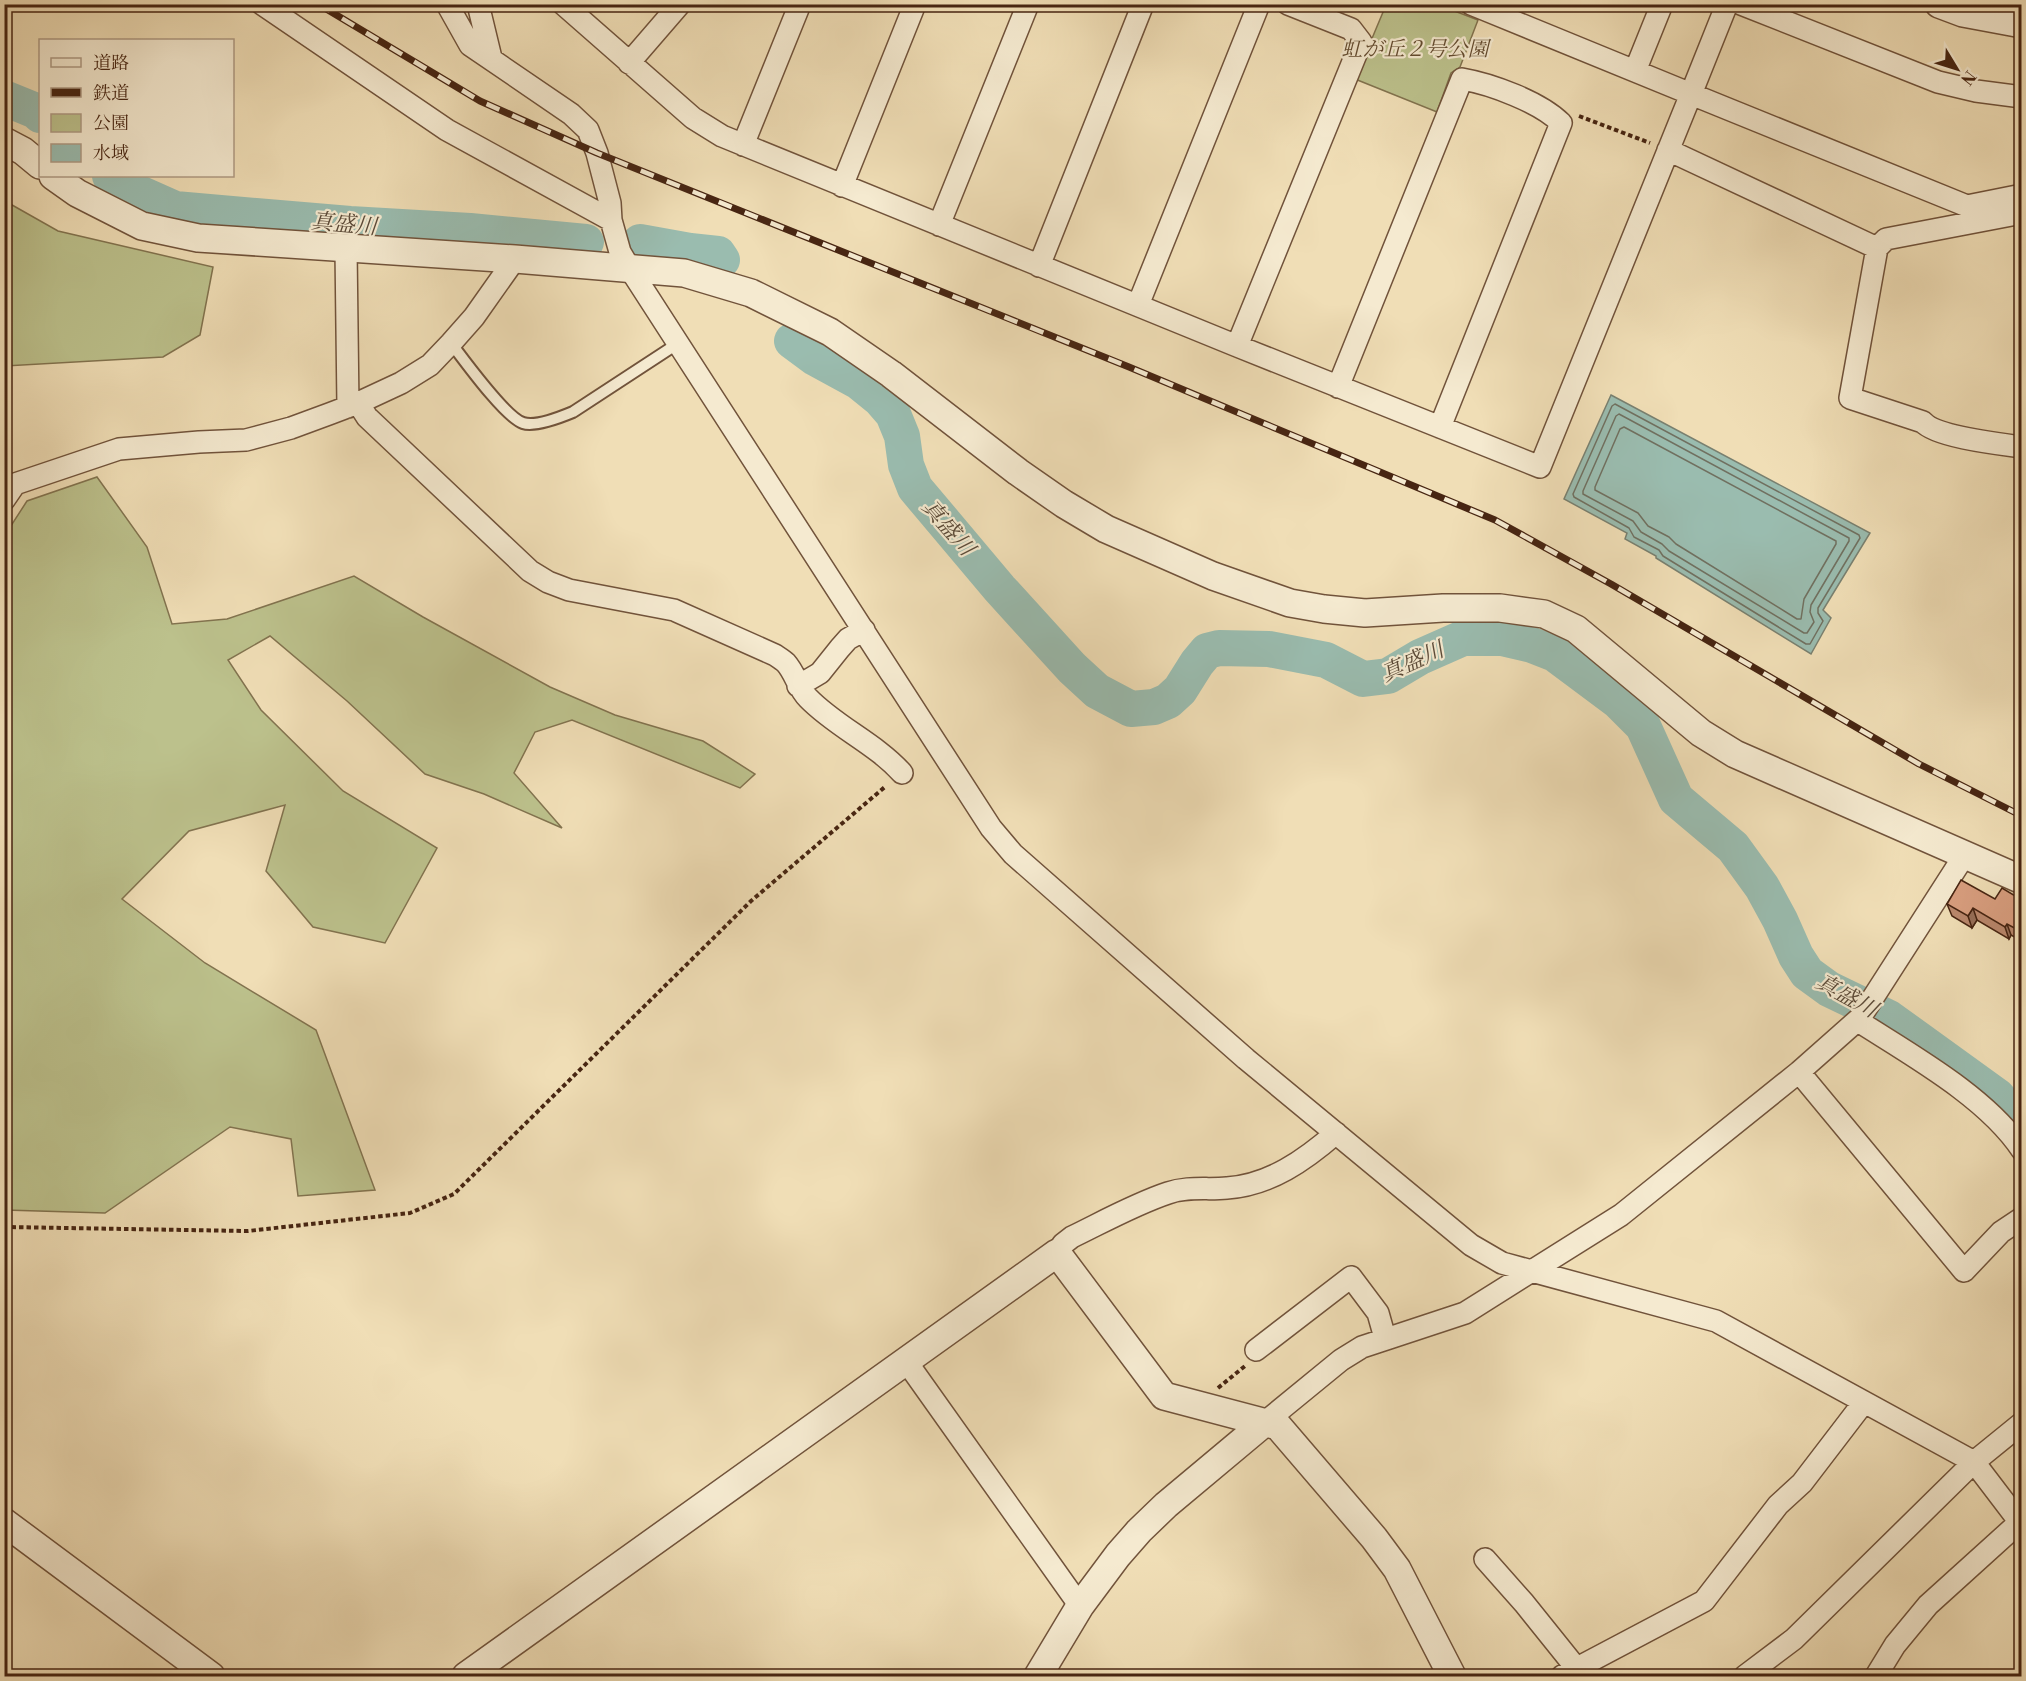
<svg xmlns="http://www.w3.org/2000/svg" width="2026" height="1681" viewBox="0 0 2026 1681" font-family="'Libre Bodoni','Noto Serif JP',serif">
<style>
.green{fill:#bcc18c;stroke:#82734f;stroke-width:1.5}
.water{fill:#9abcaf;stroke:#798070;stroke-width:1.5}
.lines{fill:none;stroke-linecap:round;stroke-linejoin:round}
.shore{stroke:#707060;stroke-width:1.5}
.river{stroke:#9abcaf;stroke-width:36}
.service-casing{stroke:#71533b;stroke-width:14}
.minor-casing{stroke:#71533b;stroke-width:24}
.tertiary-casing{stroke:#71533b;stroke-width:30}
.path{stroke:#472512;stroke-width:4;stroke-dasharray:4.5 3;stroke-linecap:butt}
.service{stroke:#f5ead0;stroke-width:10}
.minor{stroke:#f5ead0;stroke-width:21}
.tertiary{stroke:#f5ead0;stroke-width:27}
.rail-casing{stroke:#472512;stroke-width:7}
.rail{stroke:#f5ead0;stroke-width:4.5;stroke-dasharray:14;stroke-linecap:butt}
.wall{fill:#ba886d;stroke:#472512;stroke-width:1.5}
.shaded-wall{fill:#976f59;stroke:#472512;stroke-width:1.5}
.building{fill:#d89e7f;stroke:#472512;stroke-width:1.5}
.labels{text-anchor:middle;stroke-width:4.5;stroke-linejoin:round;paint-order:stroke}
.park-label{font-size:21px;font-style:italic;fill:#644c30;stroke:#f5ead0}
.water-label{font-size:22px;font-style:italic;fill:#5c4b39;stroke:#f5ead0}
</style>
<rect width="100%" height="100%" fill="#f0deb6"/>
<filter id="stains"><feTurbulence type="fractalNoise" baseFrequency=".00333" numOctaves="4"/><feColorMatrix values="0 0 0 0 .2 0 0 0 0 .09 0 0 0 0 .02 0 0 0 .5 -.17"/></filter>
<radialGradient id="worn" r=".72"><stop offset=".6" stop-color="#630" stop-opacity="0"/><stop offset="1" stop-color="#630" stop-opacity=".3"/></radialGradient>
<path class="green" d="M1386,5h53l39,15 -18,47 -9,6 -14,39 -82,-33z
M5,201l53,30 155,36 -13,68 -37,22 -158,9z
M97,477l50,70 25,77 55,-5 127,-43 69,41 127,70 65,28 88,26 52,33 -15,14 -168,-68 -37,12 -21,41 48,55 -78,-34 -59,-20 -78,-73 -77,-65 -42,24 33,50 82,81 94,57 -52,95 -72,-16 -47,-56 19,-66 -96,26 -67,68 83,64 111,67 59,160 -77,6 -7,-57 -61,-12 -125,86 -100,-3v-675l22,-34z"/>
<path class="water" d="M1611,395l259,138 -47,77 8,8 -20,36 -155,-96v-2l-31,-17 2,-6 -63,-34z"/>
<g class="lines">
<path class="shore" d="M1615,404l244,131 1,3 -42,70v5l5,8 -13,23h-4l-143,-88 -4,-6 -25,-13 -5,-9 -55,-31 -1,-3 39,-88z
M1619,414l230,124v3l-38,64 -1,7 4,10 -7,11h-3l-135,-82 -7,-7 -21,-12 -8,-11 -50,-27v-3l33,-75z
M1624,427l212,114v3l-32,55 -3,20h-4l-121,-75 -7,-7 -21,-11 -10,-13 -43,-23v-3l25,-58z"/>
<path class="river" d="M4,98l32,13 4,4
M110,176l11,9 54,24 175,15 120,7 116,11
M640,242l50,9 28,3 4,6
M792,341l23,17 44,24 21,17 13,15 9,22 4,29 9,23 85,101 72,79 25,23 34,18 23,-2 14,-6 12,-11 17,-27 10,-12 12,-3 50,1 57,11 37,19 25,-3 32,-19 43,-19h39l30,7 23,9 63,47 25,25 33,73 57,48 29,40 18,33 16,36 11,17 22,16 60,29 108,78 25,29"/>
<g class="service-casing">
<path id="service" d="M451,343c13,17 54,74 72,80 12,4 38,-6 50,-11l104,-68"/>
</g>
<g class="minor-casing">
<path id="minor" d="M262,4l185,126 164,90
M447,4l23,41 101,69 17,16 9,23 13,50 1,17 9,32 10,17 361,559 22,26 233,205 225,186 31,18 214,58 258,141 48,63
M478,4l13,54
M563,4l130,114 29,18 515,210 303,121 151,-373 -220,-90
M1727,4l-36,90 276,112 55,-11
M1741,4l197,78 38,9 46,6
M629,63l51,-59
M1635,71l27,-67
M743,145l57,-141
M1668,150l209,98 -27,150 73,24c13,15 77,22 99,25
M842,186l73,-182
M939,225l89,-221
M1877,248l9,-9 136,-26
M346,249l2,158
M1039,266l104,-262
M1138,305l121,-301
M1237,346l124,-304 -10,-13 -63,-25
M1338,387l124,-308c29,5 78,23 99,44l-121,304
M358,403l9,14 163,154 18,11 21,8 105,20 101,45c3,2 8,5 11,8 9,10 12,25 22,35 28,29 67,45 94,75
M4,500l11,-16 104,-35 80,-7 47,-2 45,-12 38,-14 29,-11 43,-20 29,-18 21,-22 23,-26 41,-58
M798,686l22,-13 20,-25 8,-9 16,-9
M1858,1021c53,34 129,76 164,129
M1799,1072l165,199 37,-39 21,-14
M1057,1253l6,-9 9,-7c31,-15 63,-33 96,-44 20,-7 39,-3 59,-5 43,-3 78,-28 109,-55
M1256,1350l95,-73 27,36 7,25
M906,1361l174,245
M1264,1423l77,-63 21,-13 103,-34 156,-98 178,-143 61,-54 104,-162
M1485,1559l39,44 53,66
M1562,1676l142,-75 74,-96 24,-22 62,-81
M1745,1676l49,-37 180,-177 48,-39
M1876,1676l19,-31 33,-40 94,-85"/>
</g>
<g class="tertiary-casing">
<path id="tertiary" d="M1939,4l24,9 59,11
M4,141l19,10 17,14
M53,176l24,17 65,33 56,12 317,21 169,14 67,20 79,39 61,42 127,98 46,32 42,25 107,47 77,27 34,6 41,4 78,-5h57l44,6 32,15 125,104 34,21 287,126
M4,1522l207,154
M466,1676l591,-423 107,143 114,30 96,112 23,31 55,107
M1038,1676l42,-70 38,-51 21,-24 27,-26 98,-82"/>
</g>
<path class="path" d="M1579,116l71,27
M4,1227l244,4 162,-18 44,-19 297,-293 135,-115
M1218,1388l27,-22"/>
<use href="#service" class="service"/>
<use href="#minor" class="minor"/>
<use href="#tertiary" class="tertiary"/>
<g class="rail-casing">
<path id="rail" d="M318,4l162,97 117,52 532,214 366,153 116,64 308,180 103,52"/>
</g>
<use href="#rail" class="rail"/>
</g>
<path class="wall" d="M1995,899l27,1v41l-11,-6 -2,4 -32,-19 -5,8 -20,-12 -5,-12z"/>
<path class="shaded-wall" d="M1973,908l4,12 -5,8 -4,-12z
M2007,924l4,11 -2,4 -4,-12z"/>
<path class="building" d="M1961,880l34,19 7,-11 20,12v32l-15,-8 -2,3 -32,-19 -5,8 -21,-12z"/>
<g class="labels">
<g class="park-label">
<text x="1415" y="56">虹が丘２号公園</text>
</g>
<g class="water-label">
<text transform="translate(344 223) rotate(5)" y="8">真盛川</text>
<text transform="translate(949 527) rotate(49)" y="8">真盛川</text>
<text transform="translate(1412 661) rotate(-24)" y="8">真盛川</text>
<text transform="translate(1847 995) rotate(29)" y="8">真盛川</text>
</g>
</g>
<rect width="2026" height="1681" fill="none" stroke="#f0deb6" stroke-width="24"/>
<rect x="6" y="6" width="2014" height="1669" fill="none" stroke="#472512" stroke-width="3"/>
<rect x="12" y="12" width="2002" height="1657" fill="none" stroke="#472512" stroke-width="1.5"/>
<rect x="39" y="39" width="195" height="138" fill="#f5ead0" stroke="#af9b84" stroke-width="1.5"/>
<rect x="51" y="58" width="30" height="9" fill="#f5ead0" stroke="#af9b84" stroke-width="1.5"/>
<text x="93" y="69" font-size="18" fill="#472512">道路</text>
<rect x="51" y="88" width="30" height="9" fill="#472512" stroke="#af9b84" stroke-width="1.5"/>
<text x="93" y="99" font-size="18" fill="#472512">鉄道</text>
<rect x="51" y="114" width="30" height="18" fill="#bcc18c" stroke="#af9b84" stroke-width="1.5"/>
<text x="93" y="129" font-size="18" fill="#472512">公園</text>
<rect x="51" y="144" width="30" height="18" fill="#9abcaf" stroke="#af9b84" stroke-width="1.5"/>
<text x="93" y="159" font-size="18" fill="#472512">水域</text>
<g transform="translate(1957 69) rotate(128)" stroke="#f5ead0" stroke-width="4.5" paint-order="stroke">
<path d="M0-4.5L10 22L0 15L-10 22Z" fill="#472512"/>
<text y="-9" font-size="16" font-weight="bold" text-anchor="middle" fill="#472512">N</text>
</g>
<rect width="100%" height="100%" filter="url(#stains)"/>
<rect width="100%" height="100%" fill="url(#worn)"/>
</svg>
